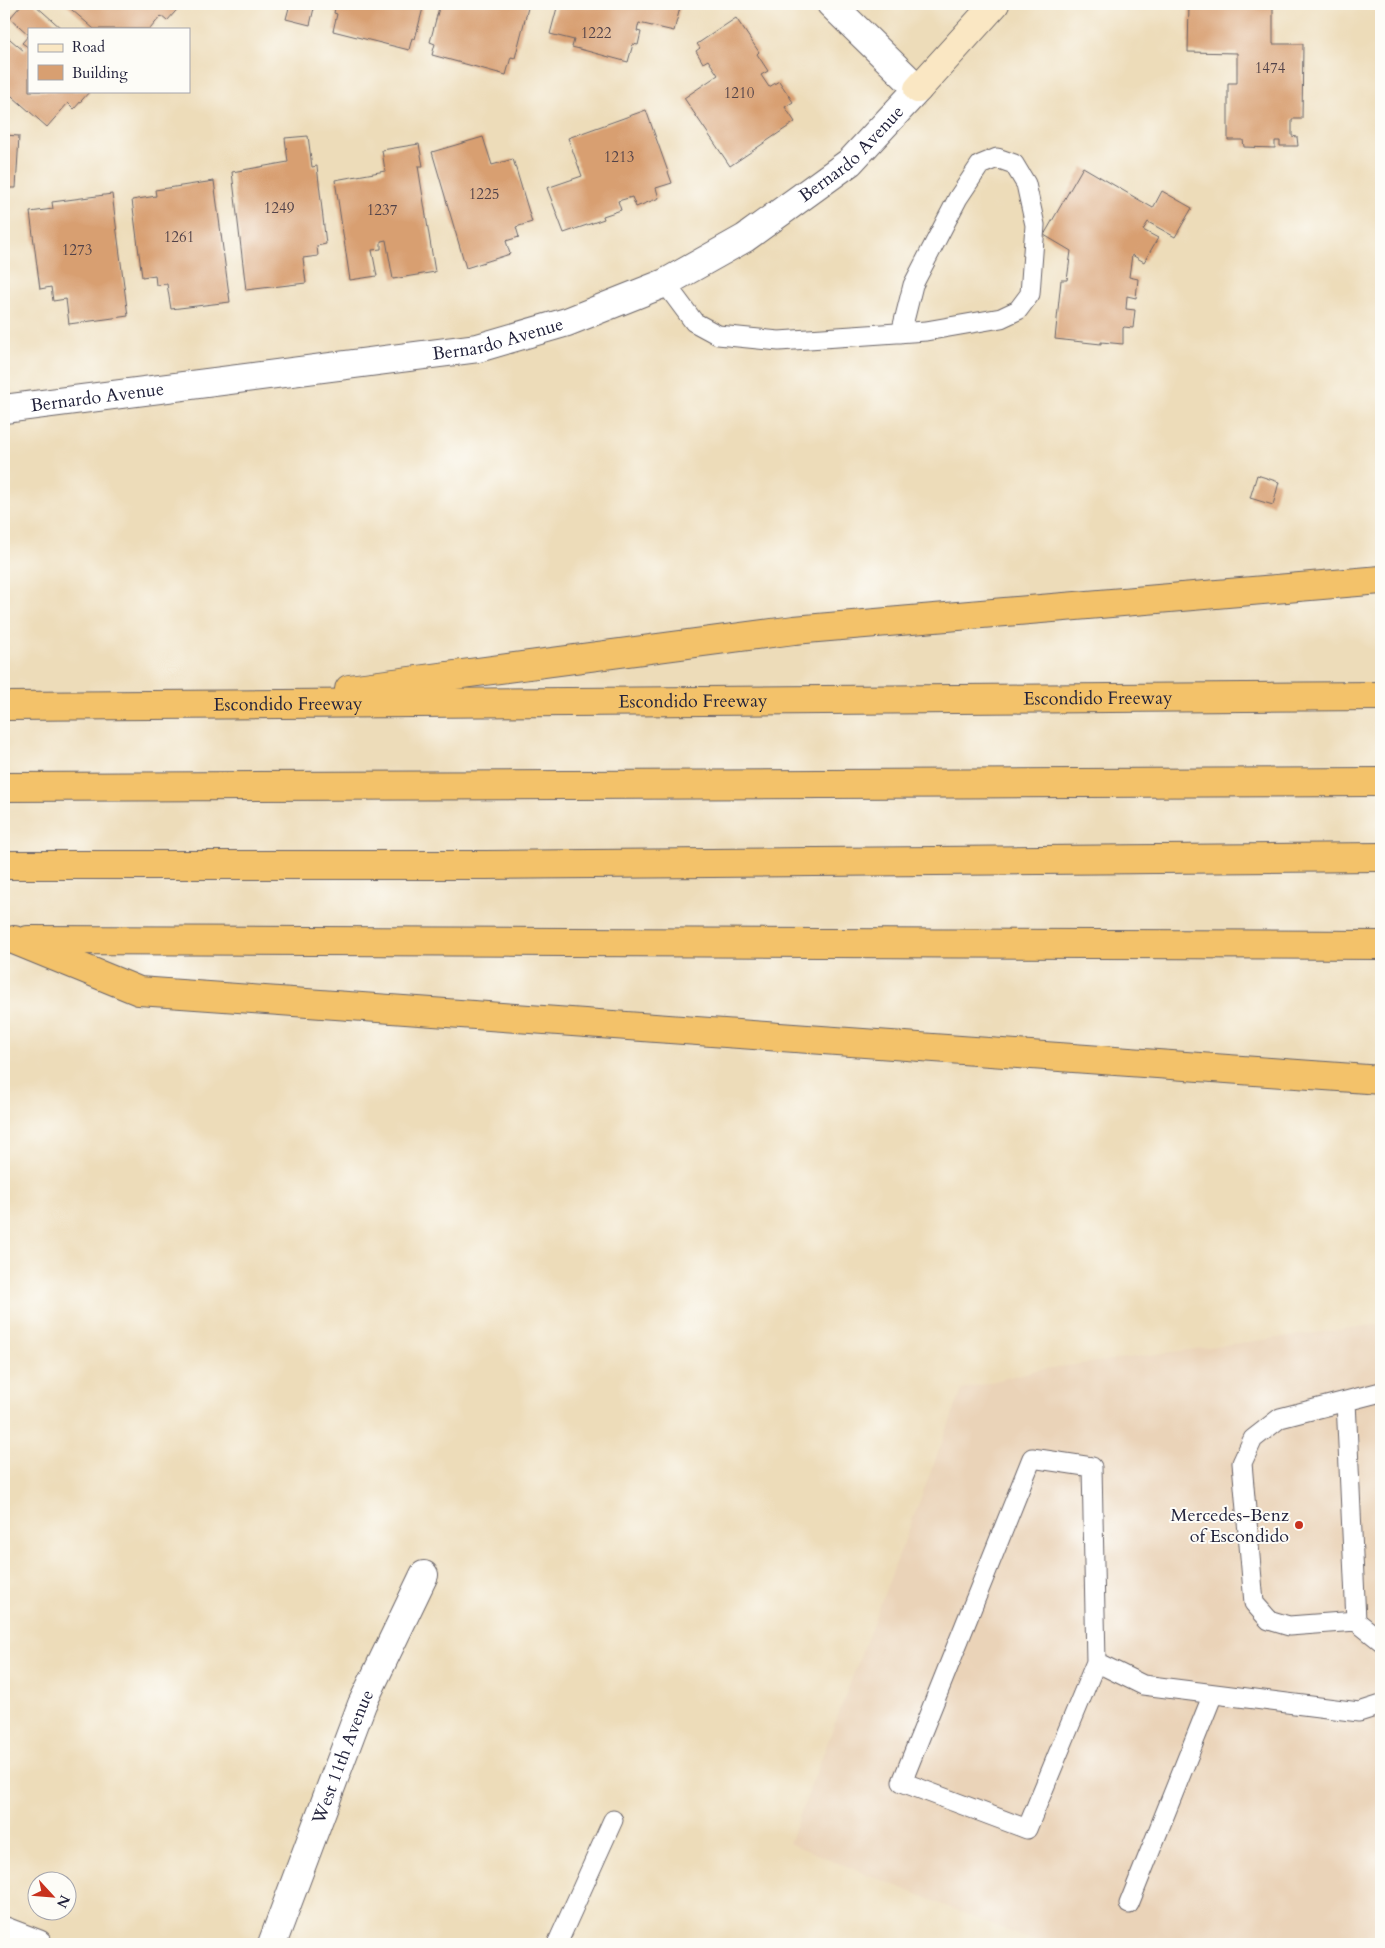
<svg xmlns="http://www.w3.org/2000/svg" width="1385" height="1948" viewBox="0 0 1385 1948" font-family="Cardo,serif">
<style>
.built{fill:#ead3b8}
.building{fill:#d89f71}
.lines{fill:none;stroke-linecap:round;stroke-linejoin:round}
.lane-casing{stroke:#696367;stroke-width:21}
.street-casing{stroke:#696367;stroke-width:30}
.secondary-casing{stroke:#696367;stroke-width:30}
.highway-casing{stroke:#696367;stroke-width:30}
.lane{stroke:#fff;stroke-width:19}
.street{stroke:#fff;stroke-width:28}
.secondary{stroke:#fae7c3;stroke-width:28}
.highway{stroke:#f3c26a;stroke-width:28}
.poi-dot{fill:#c8321e;stroke:#fdfcf7;stroke-width:2}
.labels{text-anchor:middle;stroke-width:4;stroke-linejoin:round;paint-order:stroke}
.number-label{font-size:15px;fill:#504148}
.street-label{font-size:18px;fill:#22223b;stroke:#fdfcf7}
.poi-label{font-size:18px;fill:#22223b;stroke:#fdfcf7;text-anchor:end}
</style>
<rect width="100%" height="100%" fill="#fdfcf7"/>
<filter id="ink" filterUnits="userSpaceOnUse"><feTurbulence type="fractalNoise" baseFrequency=".02" numOctaves="2"/><feDisplacementMap in="SourceGraphic" scale="10" xChannelSelector="R" yChannelSelector="G"/><feConvolveMatrix kernelMatrix="1 2 1 2 8 2 1 2 1" color-interpolation-filters="sRGB"/></filter>
<filter id="wash" filterUnits="userSpaceOnUse"><feTurbulence type="fractalNoise" baseFrequency=".0096" numOctaves="4" result="noise"/><feDisplacementMap in="SourceGraphic" scale="20" xChannelSelector="R" yChannelSelector="G"/><feGaussianBlur stdDeviation="1.12" result="paint"/><feColorMatrix in="noise" values="0 0 0 0 0 0 0 0 0 0 0 0 0 0 0 0 0 1.4 0 .05"/><feComposite in="paint" operator="in"/></filter>
<g filter="url(#wash)">
<rect width="100%" height="100%" fill="#eddcb9"/>
<path class="built" d="M1381,1324v620h-340l-252,-101 173,-453 74,-20z"/>
<g id="blocks">
<path class="building" d="M22,4h12l28,25h-33v6l-19,-17z
M65,4h117l-15,17 -6,-5 -11,13h-56z
M290,4h25l-5,21 -24,-6z
M336,4h88l-9,35 -3,-1 -3,12 -76,-19 4,-17 -3,-1z
M440,4h89l-14,54 -4,-1 -5,18 -74,-20 3,-11 -5,-2z
M558,4h123l-7,27 -35,-8 -2,8 4,1 -3,13 -5,-1 -5,18 -56,-15 2,-7 -24,-6z
M1189,4h84v40h30l-1,75h-10v17l5,1 1,9h-18v-5h-5v7l-31,-1 -1,-7h-15v-57h9v-30l-49,-1z
M736,18l23,34 -2,2 11,17 -7,4 8,12 10,-6 14,21 -8,5 10,15 -65,44 -46,-68 34,-23 -10,-15 -5,3 -7,-12 4,-3 -3,-4z
M4,34l20,17 4,-4 -6,-4 7,-8v56h61l-16,18 -6,-6 -21,24 -43,-38z
M646,110l26,73 -16,5 3,10 -23,9 -4,-10 -14,4 3,9 -18,6 1,3 -40,14 -17,-45 35,-12 -14,-38z
M4,135l15,1 -3,52h-12z
M308,136l4,31 5,-1 9,78 -9,2 1,10 -15,2 3,25 -60,7 -14,-118 56,-10 -3,-24z
M483,137l9,28 21,-6 19,63 -16,5 3,10 -13,4 4,13 -44,14 -34,-116z
M419,144l4,22h-5l17,106 -42,7 -7,-39 -5,1v8l-9,1 5,26 -27,4 -15,-100 50,-9 -3,-21z
M1083,167l70,41 9,-17 30,17 -17,29 -27,-15 -5,8 15,8 -14,24 -12,-7 -3,22 9,2 -2,19 -9,-2 -1,13 9,1 -2,18 -9,-1 -1,1v16l-22,-2v2l-46,-5 6,-59h6l4,-29 -27,-16z
M214,181l16,121 -59,7 -4,-25 -11,1 -1,-10 -13,2 -10,-77 24,-4 -1,-6z
M112,194l16,122 -59,8 -3,-25 -13,2 -2,-14 -11,2 -10,-77 23,-3 -1,-7z
M4,256h1l3,53h-4z
M1257,475l22,7 -6,23 -23,-7z"/>
</g>
</g>
<g filter="url(#ink)">
<use href="#blocks" fill-opacity="0" stroke="#696367" stroke-width="1"/>
<g class="lines">
<g class="lane-casing">
<path id="lane" d="M665,283l29,39 24,13 61,6 147,-10 75,-13 17,-8 12,-16 5,-69 -9,-41 -12,-20 -17,-6 -17,7 -22,33 -45,87 -12,48
M1381,1392l-101,26 -27,21 -11,24 12,140 15,17 20,6 67,-5 25,20
M1346,1401l10,220
M1096,1662l-69,167 -125,-47 130,-324 60,9 4,195 47,23 216,27 22,-7
M1129,1904l84,-210
M557,1944l56,-124"/>
</g>
<g class="street-casing">
<g id="street">
<path id="s1" d="M4,409l474,-61 89,-26 98,-39 80,-45 105,-76 68,-73 -87,-85"/>
<path d="M4,1931l34,13"/>
<path id="s2" d="M272,1944l90,-240 62,-129"/>
</g>
</g>
<g class="secondary-casing">
<path id="secondary" d="M918,89l77,-85"/>
</g>
<g class="highway-casing">
<g id="highway">
<path d="M349,689l445,-59 587,-50"/>
<path id="s3" d="M4,706l1377,-10"/>
<path d="M4,787l1377,-5"/>
<path d="M4,865h480l897,-8"/>
<path d="M14,940l125,51 1242,89"/>
<path d="M28,940l1353,5"/>
</g>
</g>
<use href="#lane" class="lane"/>
<use href="#street" class="street"/>
<use href="#secondary" class="secondary"/>
<use href="#highway" class="highway"/>
</g>
</g>
<circle class="poi-dot" cx="1299" cy="1525" r="5"/>
<g class="labels">
<g class="number-label">
<text x="596" y="38">1222</text>
<text x="1270" y="73">1474</text>
<text x="739" y="98">1210</text>
<text x="619" y="162">1213</text>
<text x="484" y="199">1225</text>
<text x="279" y="213">1249</text>
<text x="382" y="215">1237</text>
<text x="179" y="242">1261</text>
<text x="77" y="255">1273</text>
</g>
<g class="street-label">
<text dy="6" stroke="none"><textPath href="#s1" startOffset="904">Bernardo Avenue</textPath></text>
<text dy="6" stroke="none"><textPath href="#s1" startOffset="499">Bernardo Avenue</textPath></text>
<text dy="6" stroke="none"><textPath href="#s1" startOffset="94">Bernardo Avenue</textPath></text>
<text dy="6" stroke="none"><textPath href="#s3" startOffset="1094">Escondido Freeway</textPath></text>
<text dy="6" stroke="none"><textPath href="#s3" startOffset="689">Escondido Freeway</textPath></text>
<text dy="6" stroke="none"><textPath href="#s3" startOffset="284">Escondido Freeway</textPath></text>
<text dy="6" stroke="none"><textPath href="#s2" startOffset="200">West 11th Avenue</textPath></text>
</g>
<g class="poi-label">
<text x="1289" y="1521">Mercedes-Benz<tspan x="1289" dy="21">of Escondido</tspan></text>
</g>
</g>
<rect width="1385" height="1948" fill="none" stroke="#fdfcf7" stroke-width="20"/>
<rect x="28" y="28" width="162" height="65" fill="#fdfcf7" stroke="#a5a5ac"/>
<rect x="38" y="44" width="25" height="8" fill="#fae7c3" stroke="#a5a5ac"/>
<text x="72" y="52" font-size="15" fill="#22223b">Road</text>
<rect x="38" y="65" width="25" height="15" fill="#d89f71" stroke="#a5a5ac"/>
<text x="72" y="78" font-size="15" fill="#22223b">Building</text>
<g transform="translate(52 1896) rotate(116)"><circle r="24" fill="#fdfcf7" stroke="#a5a5ac"/>
<path d="M0-4L9 19L0 12L-9 19Z" fill="#c8321e"/>
<text y="-8" font-size="14" font-weight="bold" text-anchor="middle" fill="#22223b">N</text>
</g>
</svg>
